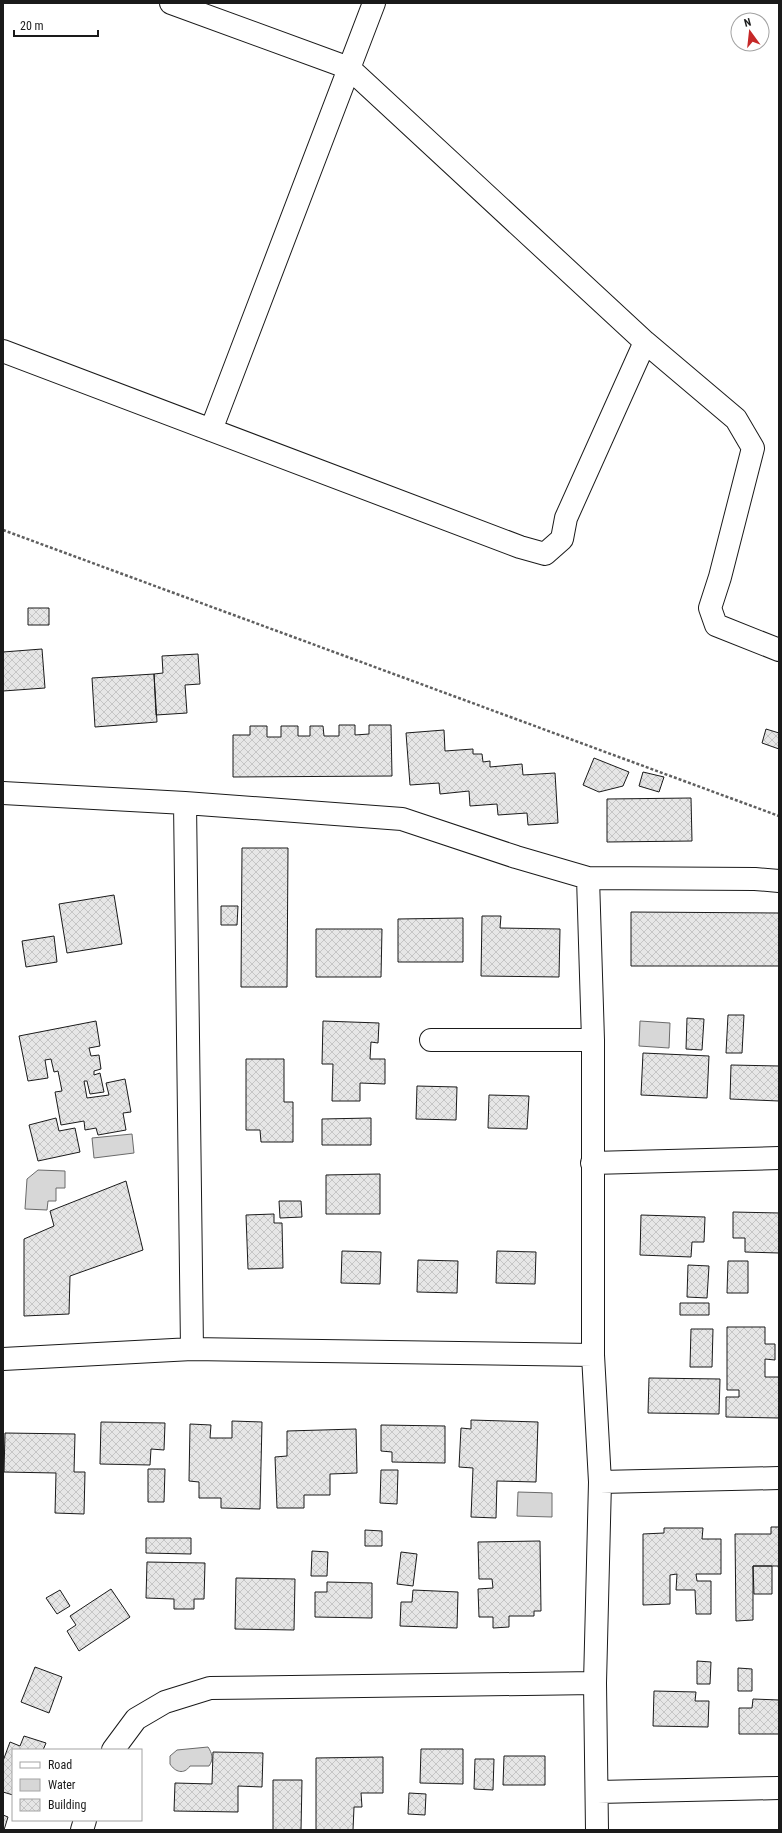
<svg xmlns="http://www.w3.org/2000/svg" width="782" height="1833" viewBox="0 0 782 1833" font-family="'Roboto Condensed',sans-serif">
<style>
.water{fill:#d7d7d7;stroke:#6a6a6a}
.building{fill:url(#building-cross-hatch);stroke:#1a1a1a}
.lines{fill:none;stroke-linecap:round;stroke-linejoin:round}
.minor-casing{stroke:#1a1a1a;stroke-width:24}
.path{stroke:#5f5f5f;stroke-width:2.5;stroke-dasharray:3 2;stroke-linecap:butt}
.minor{stroke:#fff;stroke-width:22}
</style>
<defs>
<pattern id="building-cross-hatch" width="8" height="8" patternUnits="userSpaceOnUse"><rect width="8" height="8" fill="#e6e6e6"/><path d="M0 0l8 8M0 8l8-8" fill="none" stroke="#c5c5c5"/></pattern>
</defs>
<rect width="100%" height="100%" fill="#fff"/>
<path class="water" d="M640,1021l30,2 -1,25 -30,-2z
M132,1134l2,19 -40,5 -2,-20z
M38,1170l27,1v17h-9v13h-8l-1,9 -22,-1 2,-30z
M518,1492l34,1v24l-35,-1z
M208,1747c4,6 6,12 1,19h-19c-6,9 -15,6 -20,-2v-8l7,-6z"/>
<path class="building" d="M28,608h21v17h-21z
M42,649l3,39 -42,3v-39z
M198,654l2,30 -15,1 2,28 -31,2 -2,-41 9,-1 -1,-17z
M154,674l3,48 -62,5 -3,-49z
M339,725h16v10l14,-1v-9h22l1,51 -159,1v-42h17v-9h17v11h14v-11h17v10h12v-10h13l1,10h15z
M766,729l13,4v16l-17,-6z
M444,730l1,21 28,-2v5h9l1,8 7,-1v6l32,-3 1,11 32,-2 3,50 -30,2 -1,-12 -29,2 -1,-11 -27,2 -1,-15 -29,3 -1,-11 -29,2 -4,-52z
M594,758l35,14 -6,14 -24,6 -16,-7z
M643,772l21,5 -5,15 -20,-6z
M691,798l1,43 -85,1v-43z
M242,848h46l-1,139h-46z
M114,895l8,49 -55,9 -8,-49z
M221,906h17l-1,19h-16z
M631,912l148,1v53h-148z
M482,916h19l-1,12 60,1 -1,48 -78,-1z
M463,918v44h-65v-43z
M316,929h66l-1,48h-65z
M54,936l3,26 -31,5 -4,-26z
M728,1015h16l-2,38h-16z
M687,1018l17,1 -2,31 -16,-1z
M96,1021l4,25 -11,2 2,8 8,-1 2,14 -7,2v4l6,-2 4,19 -14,2 -3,-13h-3l3,17 22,-3 -3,-12 19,-4 6,33 -8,1 3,17 -28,5 -2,-7 -11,2 -1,-9 -23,4 -6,-33 7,-1 -4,-20 -4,1 -3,-13 -6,1 3,18 -20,3 -9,-45z
M323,1021l56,2 -1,20 -7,-1 -1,17h15v25l-25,-1v18h-28l1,-37h-11z
M643,1053l66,3 -2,42 -66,-3z
M246,1059h38v43h9v40h-32l-1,-12h-14z
M731,1065l48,1v35l-49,-2z
M417,1086l40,1 -1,33 -40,-1z
M489,1095l40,1 -2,33 -39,-1z
M56,1118l3,13 16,-3 5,24 -42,9 -9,-36z
M371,1118v27h-49v-26z
M380,1174v40h-54v-39z
M126,1181l17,69 -73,26 -1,38 -45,2v-77l30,-13 -4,-15z
M279,1201h22l1,16 -22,1z
M733,1212l46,1v40l-34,-1v-14h-12z
M274,1214v9h8l1,45 -35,1 -2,-54z
M641,1215l64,2 -1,25h-12l-1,15 -51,-2z
M342,1251l39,1 -1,32 -39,-1z
M497,1251l39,1 -1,32 -39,-1z
M418,1260l40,1 -1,32 -40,-1z
M728,1261h20v32h-21z
M688,1265l21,1 -2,32 -20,-1z
M680,1303h29v12h-29z
M727,1327h38v17h10v16l-10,-1v18h14v41l-53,-1v-20h13v-7h-12z
M691,1329h22l-1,38h-22z
M649,1378l71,1 -1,35 -71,-1z
M471,1420l67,2 -2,60 -39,-1 -1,37 -25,-1 2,-49 -14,-1 2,-39 10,1z
M232,1421l30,1 -2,87 -39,-1v-10h-22v-16l-10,-1 1,-57 21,1 -1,13h22z
M101,1422l64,1 -1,27 -13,-1 -1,16 -50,-1z
M381,1425l64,1v37l-53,-1v-10l-11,-1z
M356,1429l1,44 -27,1v21h-26v13h-27l-2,-51 12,-1v-25z
M5,1433l70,1 -1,38h11l-1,42 -29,-1 1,-40 -52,-1z
M148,1469h17l-1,33h-16z
M381,1470h17l-1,34 -17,-1z
M771,1527h8v43l-1,-4h-25v54l-17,1 -1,-87h36z
M664,1528h39l-1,11h19v35h-25l1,7h14v33h-15l-1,-24h-19l1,-16 -7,1v29l-27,1v-71l21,-1z
M365,1530l17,1v15h-17z
M146,1538h45v16l-45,-1z
M540,1541l1,70h-7v5h-25v11l-16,1v-11h-14l-1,-28 15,-1 -1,-9h-13l-1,-37z
M312,1551l16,1 -1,24h-16z
M401,1552l16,2 -4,32 -16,-2z
M147,1562l58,1 -1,36h-10v10h-20v-10l-28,-1z
M753,1566h19v28h-18z
M236,1578l59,1 -1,51 -59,-1z
M327,1582l45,1v35l-57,-1v-25h12z
M111,1589l19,28 -51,34 -12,-20 9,-6 -6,-9z
M60,1590l10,16 -13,8 -11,-16z
M413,1590l45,2 -1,36 -57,-2 1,-24h11z
M697,1661l14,1 -1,22h-13z
M35,1667l27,10 -13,36 -28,-11z
M738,1668l14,1v22h-14z
M654,1691l42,1 -1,9h14l-1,26 -55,-1z
M753,1699l26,1v34h-40v-26h13z
M24,1736l22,7 -3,7h-30v45l-10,-3v-31l7,-19 10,4z
M421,1749h42v35l-43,-1z
M213,1752l50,1 -1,34 -24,-1v26l-64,-1 1,-28 37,1z
M504,1756h41v29h-42z
M383,1757v36h-22l1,14h-8l-1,23h-37v-72z
M475,1759h19l-1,31 -19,-1z
M273,1780h29l-1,50h-28z
M409,1793l17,1 -1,21 -17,-1z
M3,1815l5,2 -4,13h-1z"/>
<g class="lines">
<g class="minor-casing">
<path id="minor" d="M171,3l178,65 296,274 91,77 17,29 -33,129 -10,31 6,17 63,25
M3,351l517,196 25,7 17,-15 4,-21 79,-176
M211,430l163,-427
M3,793l182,10 217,16 114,38 72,21 167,1 24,2
M185,803l7,546
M588,878l5,162v315l7,127 -5,201 2,147
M431,1040h162
M592,1163l187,-5
M3,1359l189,-10 401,6
M600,1482l179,-4
M113,1750l23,-31 29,-17 45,-14 385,-5
M598,1792l181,-4
M82,1830l3,-10"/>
</g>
<path class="path" d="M3,530l776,286"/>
<use href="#minor" class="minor"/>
</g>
<rect width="782" height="1833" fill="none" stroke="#1a1a1a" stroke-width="8"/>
<rect x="12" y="1749" width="130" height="72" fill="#ffffff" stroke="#a3a3a3"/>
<rect x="20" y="1762" width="20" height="6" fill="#ffffff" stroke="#a3a3a3"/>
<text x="48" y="1769" font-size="12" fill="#1a1a1a">Road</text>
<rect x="20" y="1779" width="20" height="12" fill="#d7d7d7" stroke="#a3a3a3"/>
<text x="48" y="1789" font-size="12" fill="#1a1a1a">Water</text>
<rect x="20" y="1799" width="20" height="12" fill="url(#building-cross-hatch)" stroke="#a3a3a3"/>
<text x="48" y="1809" font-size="12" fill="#1a1a1a">Building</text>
<g transform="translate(750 32) rotate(345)"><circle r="19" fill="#ffffff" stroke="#a3a3a3"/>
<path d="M0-3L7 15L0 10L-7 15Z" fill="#c62828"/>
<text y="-6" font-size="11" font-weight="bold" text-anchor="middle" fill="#1a1a1a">N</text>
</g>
<path d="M14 30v6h84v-6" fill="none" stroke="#1a1a1a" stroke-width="2"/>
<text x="20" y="30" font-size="12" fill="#1a1a1a" stroke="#ffffff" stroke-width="3" paint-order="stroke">20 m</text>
</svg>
